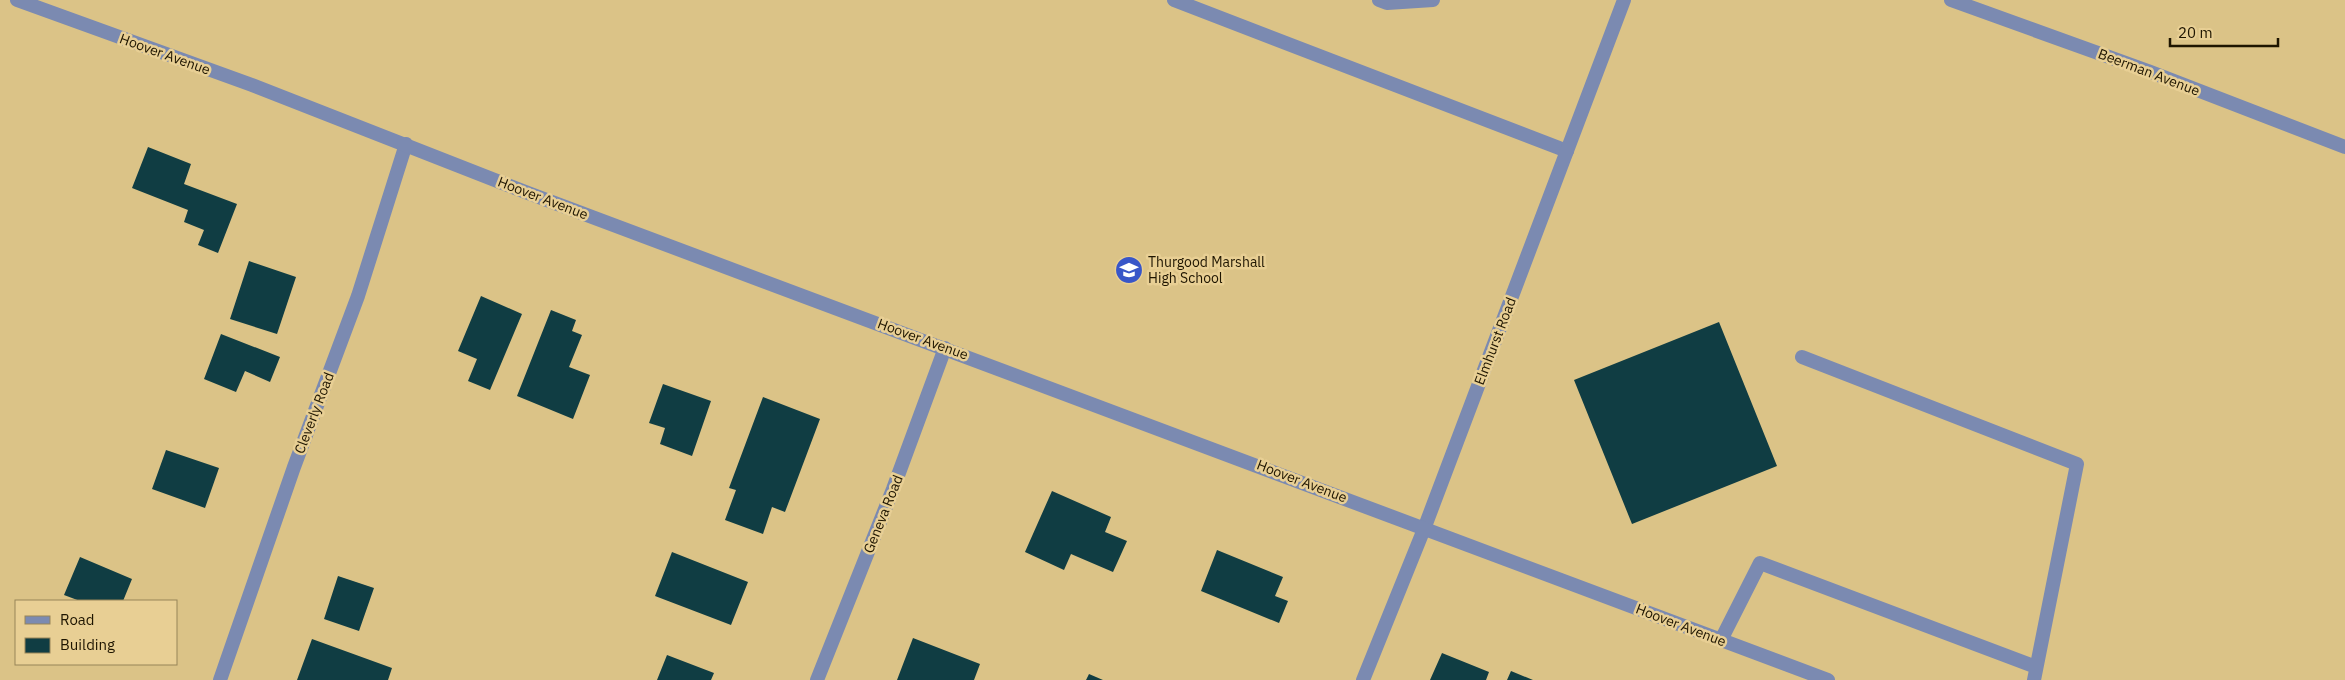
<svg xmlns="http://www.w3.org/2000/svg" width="2345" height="680" viewBox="0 0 2345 680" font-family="'IBM Plex Sans',sans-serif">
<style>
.building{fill:#103d43}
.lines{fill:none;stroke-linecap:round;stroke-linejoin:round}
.service{stroke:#7b8ab1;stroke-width:14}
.minor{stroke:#7b8ab1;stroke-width:14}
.tertiary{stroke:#7b8ab1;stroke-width:14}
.labels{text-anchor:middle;stroke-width:5;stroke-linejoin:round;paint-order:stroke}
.street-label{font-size:14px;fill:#1e1500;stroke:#e8cf94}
.poi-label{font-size:14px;fill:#1e1500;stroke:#e8cf94;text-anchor:start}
</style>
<rect width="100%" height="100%" fill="#dbc387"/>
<path class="building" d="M148,147l43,17 -7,20 53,20 -19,49 -20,-8 6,-15 -20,-8 4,-12 -56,-22z
M249,261l47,16 -19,57 -47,-15z
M481,296l41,18 -32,76 -22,-9 9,-22 -19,-8z
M551,310l25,10 -4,11 10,4 -13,32 21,8 -17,44 -56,-23z
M1719,322l58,144 -145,58 -58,-144z
M221,334l59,23 -10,25 -25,-11 -9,21 -32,-13z
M663,384l48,17 -19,55 -32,-12 5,-16 -16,-5z
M763,397l57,22 -35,93 -13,-5 -9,27 -38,-14 11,-30 -7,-2z
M166,450l53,18 -14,40 -53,-19z
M1052,491l59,26 -6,15 22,9 -14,31 -42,-18 -7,16 -39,-18z
M1217,550l66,27 -8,19 13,5 -9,22 -78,-32z
M672,552l76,30 -17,43 -76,-29z
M80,557l52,22 -9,22h-43l-16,-6z
M338,576l36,12 -15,43 -35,-12z
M913,638l67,26 -6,16h-77z
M312,639l80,29 -4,12h-91z
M1442,653l47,19 -3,8h-56z
M667,655l47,18 -3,7h-54z
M1511,671l22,9h-26z
M1089,674l14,6h-17z"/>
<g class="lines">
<path class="service" d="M1174,0l393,151
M1379,0l8,3 46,-3
M1802,357l275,107 -43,216
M1721,640l39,-77 276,104"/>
<path class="minor" d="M1951,0l197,71 197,76
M1424,529l200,-529
M220,680l74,-213 64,-171 48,-152
M817,680l76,-191 52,-141"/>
<path class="tertiary" d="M17,0l235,85 276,108 1300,487
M1363,680l61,-151"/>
</g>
<defs>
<g id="school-disc" transform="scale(1.4375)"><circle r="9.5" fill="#3856c8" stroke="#e8cf94"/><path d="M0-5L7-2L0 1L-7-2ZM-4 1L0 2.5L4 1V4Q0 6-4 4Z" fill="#fff"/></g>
</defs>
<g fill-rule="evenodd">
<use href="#school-disc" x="1129" y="270"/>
</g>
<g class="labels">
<g class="street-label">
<text transform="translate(165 54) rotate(20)" y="5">Hoover Avenue</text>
<text transform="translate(2149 72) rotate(21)" y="5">Beerman Avenue</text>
<text transform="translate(543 198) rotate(21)" y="5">Hoover Avenue</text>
<text transform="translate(923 339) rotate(20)" y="5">Hoover Avenue</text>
<text transform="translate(1495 341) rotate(-69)" y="5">Elmhurst Road</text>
<text transform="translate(314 413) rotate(-69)" y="5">Cleverly Road</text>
<text transform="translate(1302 481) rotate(21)" y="5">Hoover Avenue</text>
<text transform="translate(883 514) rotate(-68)" y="5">Geneva Road</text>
<text transform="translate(1681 625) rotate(21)" y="5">Hoover Avenue</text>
</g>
<g class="poi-label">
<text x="1148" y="267">Thurgood Marshall<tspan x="1148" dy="16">High School</tspan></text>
</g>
</g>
<rect x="15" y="600" width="162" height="65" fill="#e8cf94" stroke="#978559"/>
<rect x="25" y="616" width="25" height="8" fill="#7b8ab1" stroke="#978559"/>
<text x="60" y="625" font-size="15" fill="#1e1500">Road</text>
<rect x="25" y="638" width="25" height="15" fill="#103d43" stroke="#978559"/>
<text x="60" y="650" font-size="15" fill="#1e1500">Building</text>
<path d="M2170 38v8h108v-8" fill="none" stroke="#1e1500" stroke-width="2.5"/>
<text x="2178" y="38" font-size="15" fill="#1e1500" stroke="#e8cf94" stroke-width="4" paint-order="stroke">20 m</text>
</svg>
